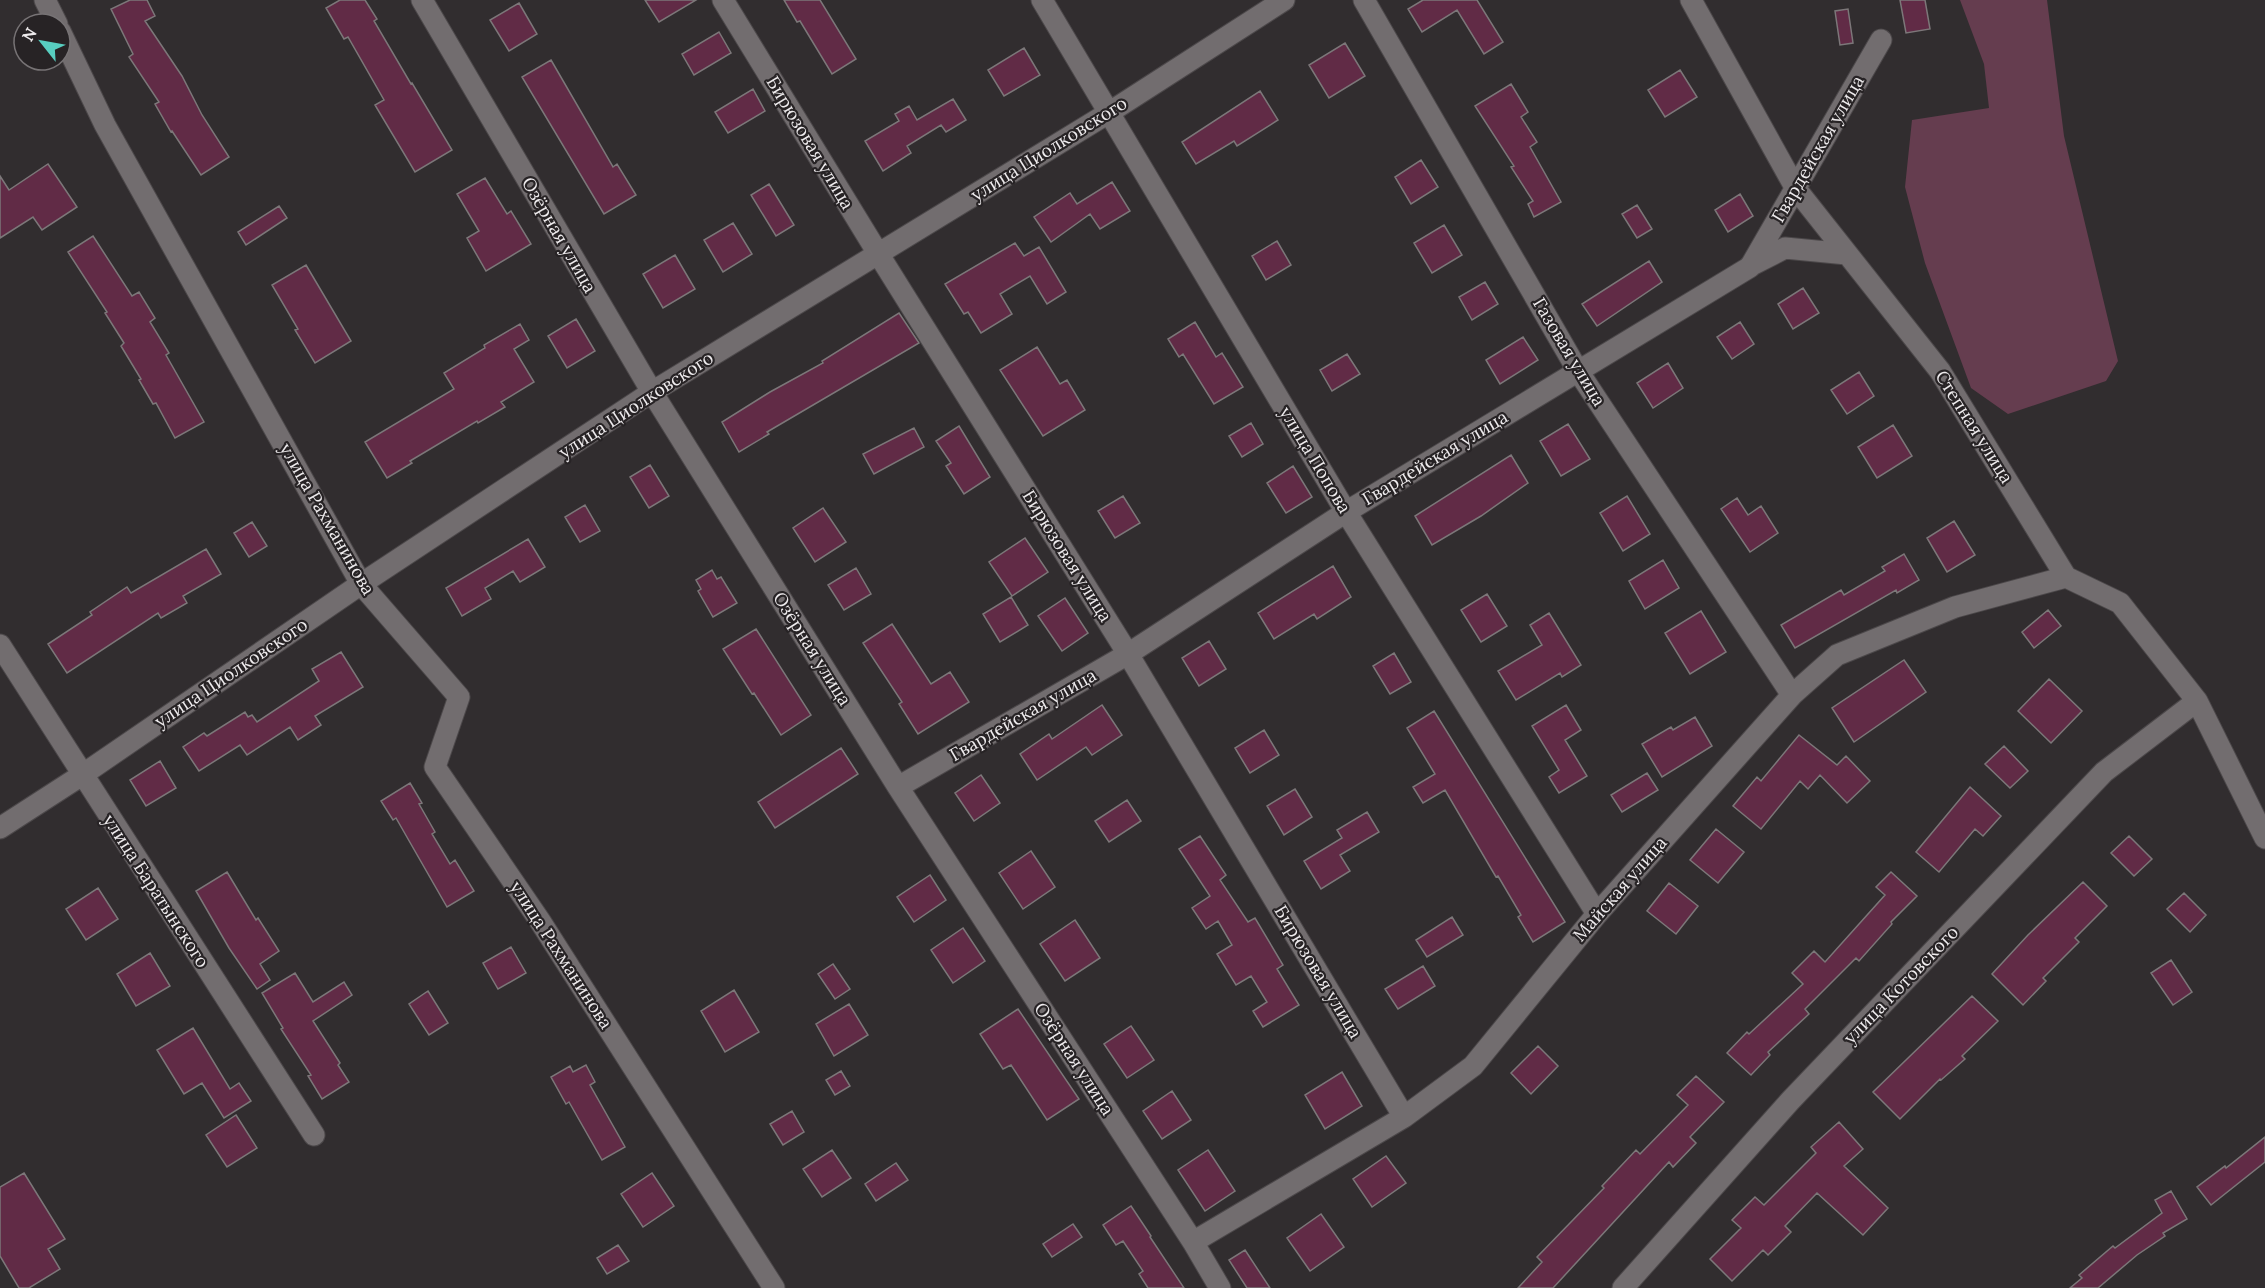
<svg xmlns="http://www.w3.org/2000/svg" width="2265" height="1288" viewBox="0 0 2265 1288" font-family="Lora,serif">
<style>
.green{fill:#653d4f}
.building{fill:#612b46;stroke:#7c7779;stroke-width:1.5}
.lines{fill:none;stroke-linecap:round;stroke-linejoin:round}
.minor-casing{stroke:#4c484a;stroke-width:23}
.minor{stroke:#726d6f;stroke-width:21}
.labels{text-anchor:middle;stroke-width:4.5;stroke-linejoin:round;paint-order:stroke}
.street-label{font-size:18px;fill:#eeebed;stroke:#272325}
</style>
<rect width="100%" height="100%" fill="#312d2f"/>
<path class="green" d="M1960,0h87l17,136 54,225 -12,20 -98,33 -37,-26 -46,-125 -20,-76 7,-67 77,-12 -5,-44z"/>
<path class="building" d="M130,0h17l8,16 -10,5 37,55 20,39 27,42 -28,18 -29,-44 -1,1 -16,-28 4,-2 -30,-45 4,-3 -22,-45z
M340,0h25l12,19 -3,2 37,63 1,-1 40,67 -37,22 -40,-67 9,-5 -36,-63 -4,2 -18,-31z
M645,0h51l-37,22z
M784,0h36l36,59 -24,15 -32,-53 -3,1z
M1423,0h54l26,42 -19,12 -27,-44 -35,22 -14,-23z
M1900,0h25l5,29 -24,4z
M519,3l18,31 -28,17 -19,-31z
M1848,9l5,34 -13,2 -5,-34z
M719,32l12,21 -37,22 -12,-21z
M1345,43l20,33 -36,22 -20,-33z
M1024,48l16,27 -36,21 -16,-26z
M551,60l62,107 4,-3 19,31 -32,19 -82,-137z
M1680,70l17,27 -32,20 -17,-27z
M1511,84l17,28 -7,5 16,25 -7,5 31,55 -27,15 -6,-13 5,-3 -22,-34 3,-1 -39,-60z
M753,89l12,22 -37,22 -13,-21z
M1260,91l18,29 -41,26 -3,-5 -38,23 -14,-22z
M953,99l13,21 -20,12 -5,-7 -34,21 4,7 -28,18 -18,-30 34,-20 -4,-7 14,-8 8,14z
M1421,160l17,27 -27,17 -16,-27z
M48,164l29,43 -35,23 -9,-13 -33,21v-62l9,14z
M485,178l22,36 4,-3 20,33 -45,27 -19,-33 12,-7 -22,-37z
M1112,182l18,29 -30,18 -10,-15 -39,28 -17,-25 36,-24 7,11z
M769,184l25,41 -18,11 -25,-41z
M1740,194l13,22 -25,16 -13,-22z
M1637,205l15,24 -15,9 -15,-24z
M279,206l8,12 -41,27 -8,-13z
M733,223l19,31 -29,18 -19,-32z
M1444,225l18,30 -30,18 -18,-30z
M93,236l39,60 7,-4 16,26 -5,4 19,31 -3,2 38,67 -29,16 -19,-35 -3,1 -14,-24 2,-1 -20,-33 3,-3 -19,-30 2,-1 -39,-60z
M1277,241l14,24 -25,15 -14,-24z
M1015,243l9,13 15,-9 27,45 -19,12 -17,-28 -30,18 12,20 -31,19 -13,-21 -4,2 -19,-30z
M675,255l20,34 -32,19 -20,-34z
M1649,261l13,21 -65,44 -15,-22z
M306,265l45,76 -36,22 -20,-33 3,-1 -26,-44z
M1485,282l13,22 -26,16 -13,-23z
M1803,288l16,25 -26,16 -15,-25z
M899,313l20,30 -152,89 2,2 -30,18 -17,-30 48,-30 53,-29 -1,-2z
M576,319l19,32 -28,17 -19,-32z
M1195,322l21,35 6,-4 21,34 -29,17 -31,-50 -4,3 -11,-18z
M1740,322l14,22 -22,15 -15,-22z
M520,324l9,16 -15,9 20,33 -33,20 4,5 -27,16 -1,-2 -67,40 2,2 -25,15 -22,-36 89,-53 -10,-16 41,-25 -1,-3z
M1523,337l15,23 -38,24 -14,-24z
M1037,347l23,37 7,-4 18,30 -42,26 -43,-66z
M1347,354l13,20 -28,17 -12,-21z
M1668,363l15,25 -30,20 -16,-25z
M1859,372l15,24 -27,18 -16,-24z
M1251,423l12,21 -21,13 -13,-21z
M1568,424l22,35 -29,17 -21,-35z
M1893,425l19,31 -35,22 -19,-31z
M959,426l31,51 -26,17 -18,-28 5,-3 -15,-22z
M914,428l10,19 -50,27 -11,-20z
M1511,455l17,28 -47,33 -49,29 -17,-29z
M650,465l19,31 -20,12 -19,-31z
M1293,466l19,31 -26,16 -19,-30z
M1123,496l17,27 -25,15 -17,-27z
M1627,496l23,38 -27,17 -23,-38z
M1737,498l11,17 13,-9 17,27 -28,19 -29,-43z
M585,505l15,26 -20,11 -15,-25z
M823,508l23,34 -31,20 -22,-34z
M1954,521l21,34 -28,17 -20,-34z
M252,522l15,24 -18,11 -15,-24z
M1025,538l23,34 -36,24 -23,-34z
M528,539l17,28 -25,15 -7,-11 -28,17 6,11 -29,17 -16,-28z
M206,549l15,25 -38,22 4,7 -26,15 -3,-5 -91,60 -19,-29 44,-29 -2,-3 37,-25 4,6z
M1904,554l15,26 -22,13 -1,-3 -101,58 -14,-23 60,-35 3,5 41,-24 -3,-4z
M1663,560l16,28 -34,21 -16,-28z
M1333,566l18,31 -34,22 -3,-5 -40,25 -16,-26z
M856,568l15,26 -27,16 -16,-25z
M712,570l5,9 4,-2 16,26 -24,14 -15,-26 3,-2 -5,-9z
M1487,594l20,32 -26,16 -20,-32z
M1011,597l17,28 -28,17 -17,-28z
M1065,598l23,35 -26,18 -24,-35z
M2048,610l13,16 -27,22 -12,-16z
M1701,611l25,41 -36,22 -25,-41z
M1549,613l32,52 -19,12 -2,-4 -44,27 -18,-29 44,-26 -12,-20z
M892,624l39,60 19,-12 19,30 -51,32 -19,-30 3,-2 -39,-59z
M756,629l55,86 -30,20 -27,-42 -2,1 -29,-45z
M1209,641l17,28 -27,17 -17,-28z
M341,652l22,35 -48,29 6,9 -23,15 -8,-13 -43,28 -7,-10 -41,26 -16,-24 21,-14 3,3 38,-24 3,5 4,-2 5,7 62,-41 -7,-12z
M1394,653l17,29 -21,12 -17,-28z
M1904,660l22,32 -72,50 -22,-34z
M2049,679l33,32 -31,32 -33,-32z
M1102,705l20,30 -30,20 -6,-8 -49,33 -17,-26 29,-20 3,5z
M1566,705l15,25 -16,10 22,36 -28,17 -10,-16 10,-7 -27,-44z
M1434,711l131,211 -32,20 -15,-25 3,-2 -23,-39 -2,1 -51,-87 -22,13 -10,-16 22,-13 -28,-46z
M1695,717l17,29 -50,31 -20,-33 29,-17 2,3z
M1264,730l15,25 -29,18 -15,-25z
M1799,735l38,30 9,-9 24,25 -23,22 -27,-28 -12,14 -8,-8 -39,48 -28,-23 24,-29 4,4z
M2004,746l24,25 -18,17 -25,-24z
M841,748l17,26 -83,54 -17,-26z
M160,761l16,27 -30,18 -16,-26z
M1647,773l11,17 -36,22 -11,-17z
M981,775l19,28 -26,18 -19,-28z
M410,783l12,20 -3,1 16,28 -3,2 18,30 5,-4 19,31 -27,16 -51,-89 -3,2 -12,-19z
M1970,787l31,29 -18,20 -8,-7 -36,43 -23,-20z
M1295,789l17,28 -28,18 -17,-29z
M1127,800l14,21 -32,21 -14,-21z
M1367,812l12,20 -39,23 10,16 -29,18 -17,-28 38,-23 -5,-8z
M1716,829l28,23 -26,31 -28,-23z
M1200,836l26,39 -6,5 28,42 7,-4 28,47 -6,4 22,36 -36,22 -10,-16 14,-9 -16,-26 -15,9 -19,-31 15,-9 -14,-24 -12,8 -14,-21 18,-12 -31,-47z
M2129,836l23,23 -18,17 -23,-23z
M1031,851l24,36 -32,22 -24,-36z
M227,872l29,48 2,-2 21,33 -19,13 10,16 -13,9 -28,-41 -33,-57z
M1891,872l26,24 -26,26 1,2 -33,37 -3,-3 -51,51 4,5 -41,38 2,3 -19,20 -24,-22 20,-21 2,2 54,-50 -11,-11 22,-22 11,11 60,-67 -9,-8z
M930,875l16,25 -32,22 -17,-25z
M2083,882l24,24 -32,32 4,4 -36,36 3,3 -23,24 -31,-31 36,-39z
M1669,883l29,23 -22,28 -29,-23z
M98,888l20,31 -32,21 -20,-31z
M2184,893l22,22 -16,17 -23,-23z
M1452,917l11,18 -36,22 -11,-17z
M1075,920l25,38 -35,23 -25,-37z
M963,928l22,33 -32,22 -22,-33z
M511,947l15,26 -28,16 -15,-26z
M150,953l20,33 -34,20 -19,-32z
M2171,960l21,32 -19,13 -22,-32z
M833,964l17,25 -15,10 -17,-25z
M1423,966l12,20 -37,23 -13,-20z
M295,973l18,29 31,-20 8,13 -39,26 27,42 -2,2 11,17 -27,17 -14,-23 3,-1 -30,-46 2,-1 -21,-35z
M734,990l25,42 -34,20 -24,-41z
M428,991l20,32 -19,12 -20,-31z
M1972,996l26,25 -36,35 3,3 -24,21 -1,-1 -40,40 -27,-27z
M849,1004l19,31 -34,21 -18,-32z
M1018,1009l61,90 -32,21 -36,-55 -8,4 -23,-35z
M1131,1026l23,34 -27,18 -23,-34z
M193,1028l37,61 9,-6 12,18 -27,17 -22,-35 -18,11 -27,-44z
M1538,1046l20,20 -27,28 -20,-21z
M586,1065l9,17 -5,3 35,62 -23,13 -33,-58 -3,2 -15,-27 19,-11 3,6z
M841,1071l9,15 -15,9 -9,-15z
M1342,1072l20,34 -37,23 -20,-34z
M1696,1076l28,26 -34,35 6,6 -23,24 -4,-5 -116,126h-35l24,-26 -5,-5 67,-69 -2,-2 34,-36 4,4 48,-49 -11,-10z
M1172,1091l19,29 -29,19 -19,-28z
M792,1111l12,21 -21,13 -13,-21z
M236,1115l21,33 -30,19 -21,-32z
M1839,1122l24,27 -19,17 44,42 -25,27 -46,-42 -32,33 6,6 -23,23 -5,-5 -31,31 -22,-22 31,-31 -9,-8 23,-23 9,8 52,-52 -5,-6z
M2265,1137v25l-54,43 -14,-18 28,-21 1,2z
M832,1150l19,28 -29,19 -19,-28z
M1208,1150l27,41 -30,20 -27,-41z
M1386,1156l20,27 -34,24 -19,-28z
M896,1163l12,17 -32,21 -11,-17z
M24,1173l41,66 -17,10 12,20 -31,19h-10l-19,-32v-69z
M652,1173l22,33 -31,21 -22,-33z
M2171,1191l16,28 -24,14 2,3 -28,19 -39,33h-28l12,-10 -3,-3 34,-29 2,2 47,-35 -7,-13z
M1131,1206l20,30 -1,1 34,51h-36l-9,-14 4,-3 -20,-30 -7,4 -13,-20z
M1321,1214l23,33 -34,24 -23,-33z
M1073,1224l9,13 -30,20 -9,-13z
M618,1245l11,16 -22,13 -10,-16z
M1245,1250l25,38h-23l-18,-28z"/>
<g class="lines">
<g class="minor-casing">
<path id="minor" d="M45,0l12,24
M422,0l230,392 246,395 295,455 27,46
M723,0l156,255 249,399 276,463
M1042,0l304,512 251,402
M1364,0l214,371 214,324
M1691,0l105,189 144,182 126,206 54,26 77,98 68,137
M60,31l45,94 256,459 98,113 -24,70 105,154 234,367
M1750,266l35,-18 62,6
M0,645l314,490
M898,787l230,-133 218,-142 404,-245 131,-227
M0,828l82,-53 279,-191 291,-192 458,-280 174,-112
M1193,1242l211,-125 69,-51 124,-152 195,-219 45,-40 118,-48 111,-30
M1623,1288l167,-187 314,-329 93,-71"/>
</g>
<use href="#minor" class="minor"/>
</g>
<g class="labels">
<g class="street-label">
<text transform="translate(810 143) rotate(59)" y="6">Бирюзовая улица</text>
<text transform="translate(1049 149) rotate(-32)" y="6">улица Циолковского</text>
<text transform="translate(1818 149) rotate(-60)" y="6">Гвардейская улица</text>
<text transform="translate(559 235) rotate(60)" y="6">Озёрная улица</text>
<text transform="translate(1569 352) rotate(59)" y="6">Газовая улица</text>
<text transform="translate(636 405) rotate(-33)" y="6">улица Циолковского</text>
<text transform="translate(1974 427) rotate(58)" y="6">Степная улица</text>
<text transform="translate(1435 458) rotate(-31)" y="6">Гвардейская улица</text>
<text transform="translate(1315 460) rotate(59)" y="6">улица Попова</text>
<text transform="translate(327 519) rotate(60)" y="6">улица Рахманинова</text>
<text transform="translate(1067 556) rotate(58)" y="6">Бирюзовая улица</text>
<text transform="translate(812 649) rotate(58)" y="6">Озёрная улица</text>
<text transform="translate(231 673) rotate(-34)" y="6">улица Циолковского</text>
<text transform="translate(1023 715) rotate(-30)" y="6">Гвардейская улица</text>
<text transform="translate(1620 889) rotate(-49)" y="6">Майская улица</text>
<text transform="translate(156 891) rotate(57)" y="6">улица Баратынского</text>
<text transform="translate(561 955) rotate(57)" y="6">улица Рахманинова</text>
<text transform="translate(1318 972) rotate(59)" y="6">Бирюзовая улица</text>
<text transform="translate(1901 985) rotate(-46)" y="6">улица Котовского</text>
<text transform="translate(1074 1059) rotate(57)" y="6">Озёрная улица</text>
</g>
</g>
<g transform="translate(42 42) rotate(301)"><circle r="28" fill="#272325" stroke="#777375" stroke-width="1.5"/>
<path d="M0-4.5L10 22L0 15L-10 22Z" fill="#58cec0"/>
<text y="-9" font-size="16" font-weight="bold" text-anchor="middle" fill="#eeebed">N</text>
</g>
</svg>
